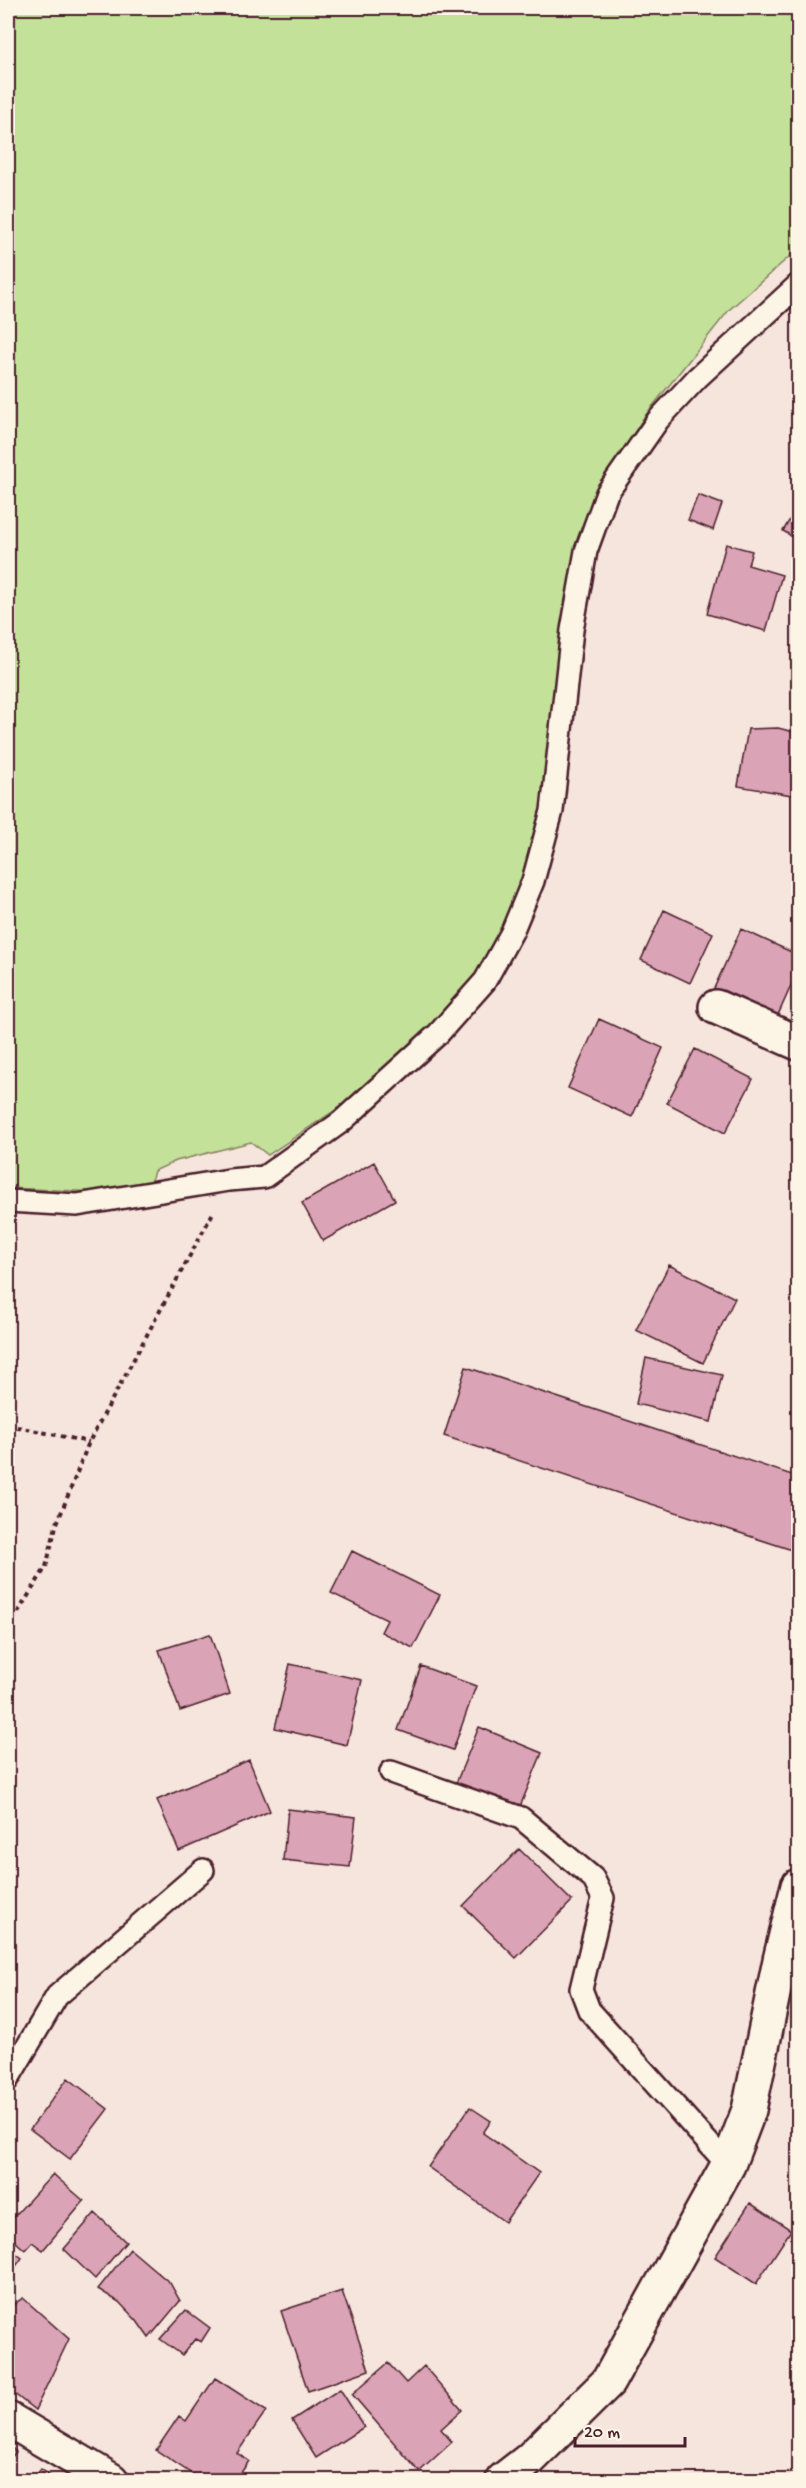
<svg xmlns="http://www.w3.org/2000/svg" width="806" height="2488" viewBox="0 0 806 2488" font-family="'Gochi Hand',sans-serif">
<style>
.green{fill:#c3e199;stroke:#868062;stroke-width:1.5}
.building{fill:#dba3b6;stroke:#4a1f2b;stroke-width:1.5}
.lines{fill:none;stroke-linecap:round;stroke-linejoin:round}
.service-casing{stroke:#4a1f2b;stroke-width:26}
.minor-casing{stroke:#4a1f2b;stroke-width:38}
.path{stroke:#4a1f2b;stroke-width:4;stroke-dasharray:4.5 4.5;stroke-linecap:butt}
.service{stroke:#fcf5e5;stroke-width:21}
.minor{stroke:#fcf5e5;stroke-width:33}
</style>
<rect width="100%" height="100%" fill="#f5e5dc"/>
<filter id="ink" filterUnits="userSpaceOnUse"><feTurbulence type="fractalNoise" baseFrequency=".0167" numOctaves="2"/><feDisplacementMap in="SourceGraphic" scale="12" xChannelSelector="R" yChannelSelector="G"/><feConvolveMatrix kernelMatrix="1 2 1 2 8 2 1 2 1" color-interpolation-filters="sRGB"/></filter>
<g filter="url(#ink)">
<path class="green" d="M8,8h790v241l-69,61 -85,107 -43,72 -51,299 -30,104 -24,54 -33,45 -37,44 -61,55 -97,65 -17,-13 -75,19 -22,10 -7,23 -139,-6z"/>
<path class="building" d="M698,495l24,9 -9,26 -25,-10z
M798,506v34l-15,-9z
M726,544l26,7 -4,14 34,10 -16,56 -59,-17z
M778,728l20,5v63l-60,-10 10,-57z
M664,910l49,23 -23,50 -49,-23z
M741,929l57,26v15l-24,54 -63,-29z
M599,1019l64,29 -31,69 -64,-29z
M695,1049l58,30 -28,54 -58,-30z
M374,1162l21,38 -72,41 -21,-38z
M669,1265l66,33 -32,65 -67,-33z
M646,1358l76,17 -11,47 -75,-18z
M466,1367l332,110v75l-354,-116z
M352,1551l88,44 -27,53 -32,-16 6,-12 -56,-27z
M210,1634l20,60 -50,17 -21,-61z
M290,1664l72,16 -15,65 -72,-17z
M421,1666l55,20 -23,64 -55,-20z
M479,1727l63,26 -23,56 -63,-26z
M249,1760l21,51 -91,40 -22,-51z
M288,1809l68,8 -6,50 -67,-7z
M519,1849l53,52 -56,57 -53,-52z
M68,2078l40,31 -38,50 -40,-30z
M470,2107l21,14 -8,12 56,40 -34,49 -77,-55z
M53,2174l31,27 -41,49 -11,-8 -7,8 -17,-15v-12z
M750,2203l41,27 -35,54 -41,-27z
M95,2213l31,29 -31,37 -31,-30z
M8,2248l14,10 -14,19z
M130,2249l40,34 10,18 -31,37 -12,-17 -18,-19 -21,-13z
M342,2291l27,79 -61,21 -27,-80z
M23,2298l46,41 -34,71 -27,-21v-86l3,3z
M186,2310l24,18 -9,14 -6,-3 -13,16 -22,-16z
M388,2363l18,20 18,-17 38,44 -21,19 11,13 -33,30 -67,-78z
M215,2378l51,33 -29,42 12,8 -13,19h-35l-45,-30 23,-34 7,5z
M340,2389l24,38 -48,31 -24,-38z
M8,2444l8,8 -8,9z
M41,2469l15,11h-24z"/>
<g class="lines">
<g class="service-casing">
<path id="service" d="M8,1201l69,4 152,-25 35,-3 77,-55 97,-88 47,-53 27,-49 21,-51 19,-70 20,-181 14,-79 21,-58 51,-73 39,-42 101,-93
M391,1772l130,46 72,60 10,20 -22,91 8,21 139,155
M8,2079l49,-83 146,-126"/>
</g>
<g class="minor-casing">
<path id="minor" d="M716,1007l82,36
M8,2419l103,61
M503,2480l27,-21 78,-77 120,-217 21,-55 31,-150 18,-74"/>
</g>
<path class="path" d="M8,1425l81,17
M8,1628l38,-61 10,-41 33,-84 125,-231"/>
<use href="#service" class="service"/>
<use href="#minor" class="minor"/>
</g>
</g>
<rect width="806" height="2488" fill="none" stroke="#fcf5e5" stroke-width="30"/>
<rect x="15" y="15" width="776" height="2458" fill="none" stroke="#4a1f2b" stroke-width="2" filter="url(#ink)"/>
<path d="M575 2437v9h110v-9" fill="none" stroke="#4a1f2b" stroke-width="3"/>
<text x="584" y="2437" font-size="18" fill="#4a1f2b" stroke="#fcf5e5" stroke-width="4.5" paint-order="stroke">20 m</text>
</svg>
